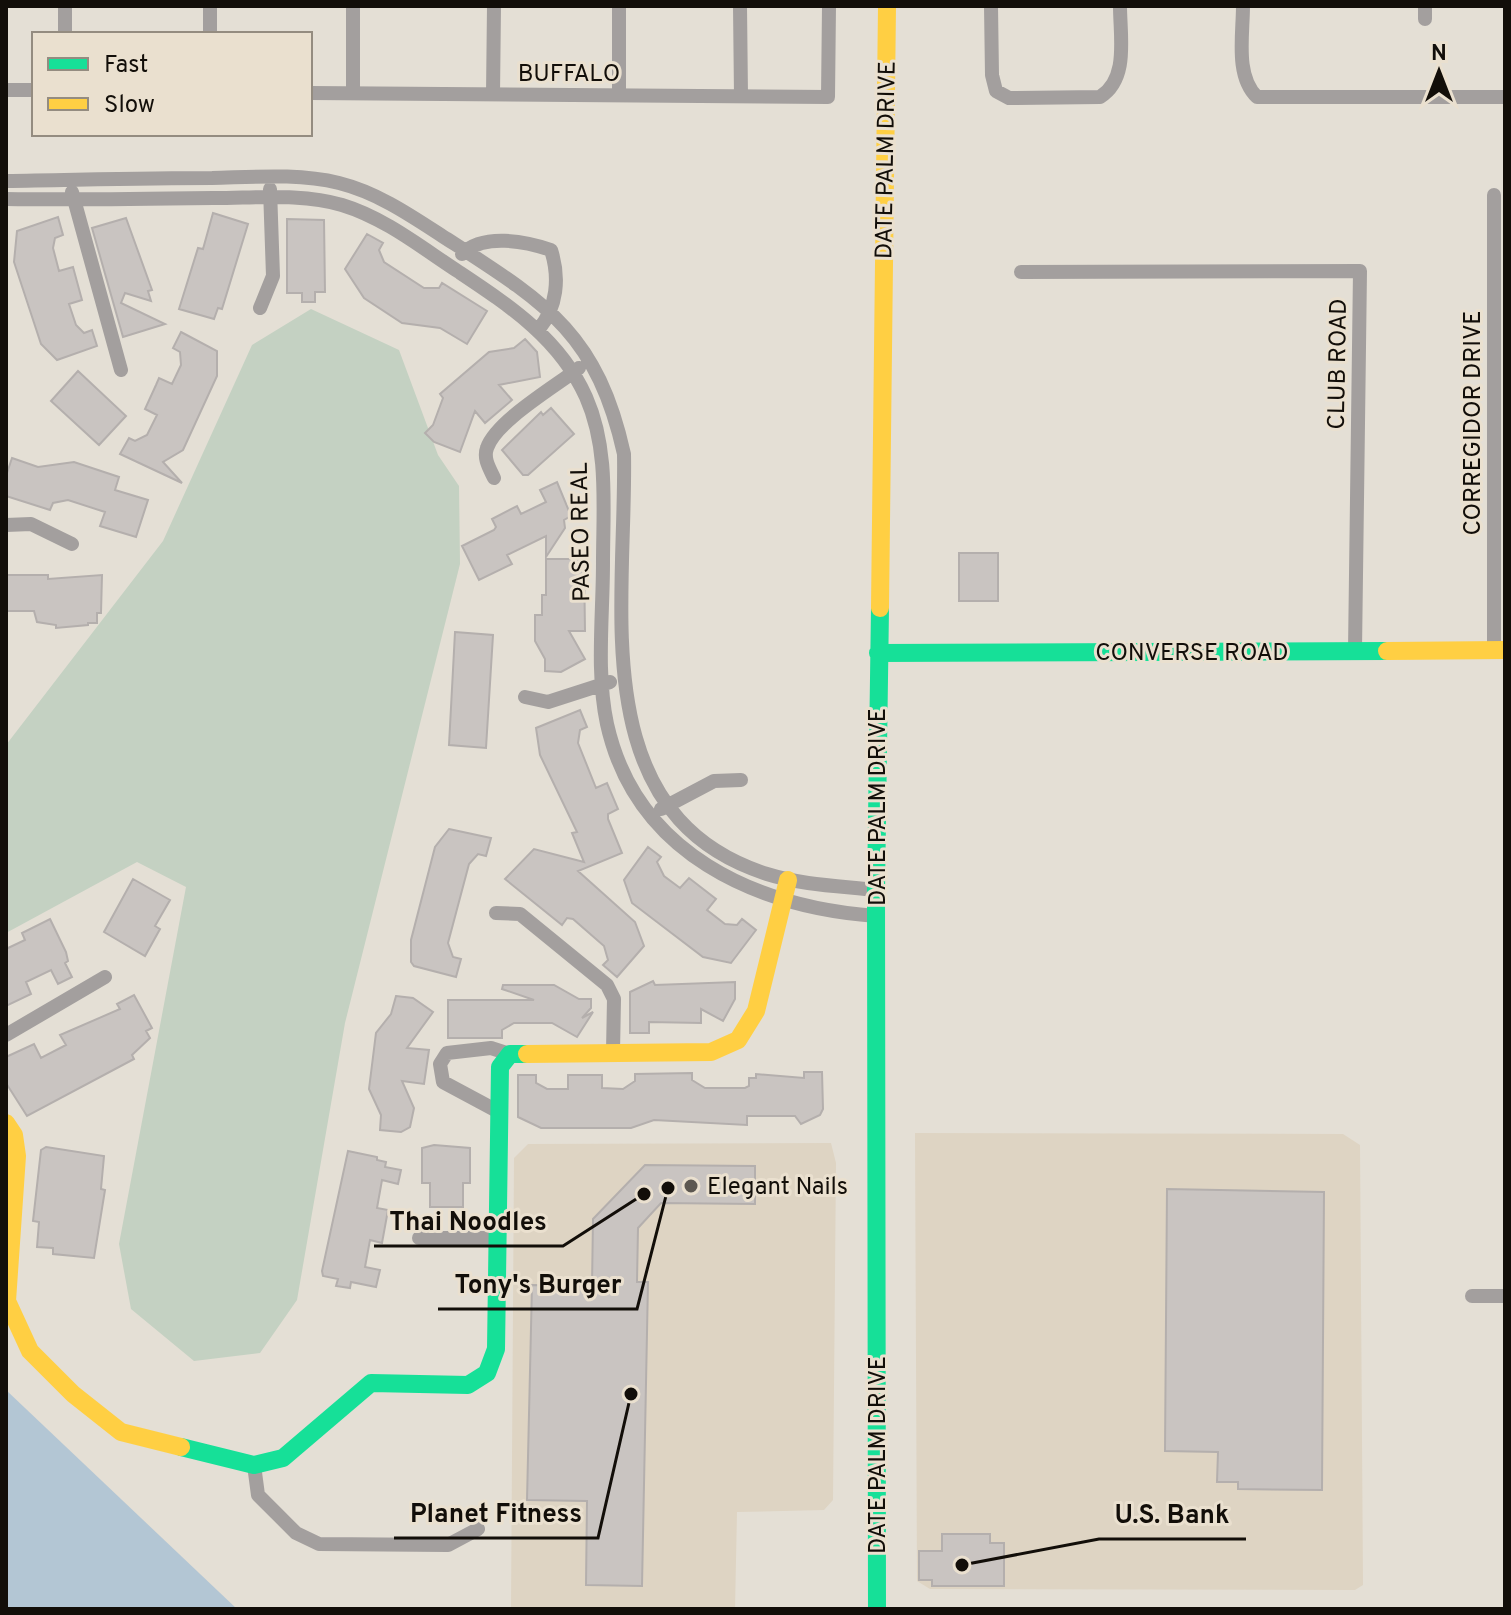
<svg xmlns="http://www.w3.org/2000/svg" width="1511" height="1615" viewBox="0 0 1511 1615" font-family="Overpass,sans-serif">
<style>
.built{fill:#ded4c3}
.green{fill:#c4d1c2}
.water{fill:#b3c6d4}
.building{fill:#c9c4c1;stroke:#b4afad;stroke-width:2}
.lines{fill:none;stroke-linecap:round;stroke-linejoin:round}
.street{stroke:#a39f9e;stroke-width:14}
.fast{stroke:#16e098;stroke-width:18}
.slow{stroke:#ffcf43;stroke-width:18}
.poi-dot{fill:#5c5750;stroke:#eae0cf;stroke-width:3}
.labels{text-anchor:middle;stroke-width:6;stroke-linejoin:round;paint-order:stroke}
.street-label{font-size:24px;fill:#120e09;stroke:#eae0cf}
.poi-label{font-size:24px;fill:#120e09;stroke:#eae0cf;text-anchor:start}
.leader{fill:none;stroke:#120e09;stroke-width:3}
.callout-dot{fill:#120e09;stroke:#eae0cf;stroke-width:3}
.callout-label{font-size:26px;text-anchor:middle;font-weight:bold;fill:#120e09;stroke:#eae0cf;stroke-width:6;stroke-linejoin:round;paint-order:stroke}
</style>
<rect width="100%" height="100%" fill="#e4dfd5"/>
<path class="built" d="M915,1133l428,1 17,11 3,440 -8,5 -425,-1 -13,-8z
M831,1143l5,20 -3,337 -9,10 -87,2 -2,97h-224l3,-451 14,-14z"/>
<path class="green" d="M311,309l88,41 39,105 21,31 1,78 -115,459 -48,277 -37,53 -66,8 -63,-52 -12,-65 67,-357 -49,-25 -131,71v-188l157,-204 89,-196z"/>
<path class="water" d="M6,1390l231,219h-231z"/>
<path class="building" d="M213,213l35,11 -26,85 -4,-1 -4,11 -35,-10 19,-61 5,1z
M58,217l5,18 -8,3 -2,10 6,23 14,-4 9,33 -13,4 7,21 8,8 8,-3 5,16 -40,14 -16,-16 -27,-82 3,-31z
M126,218l26,72 -4,1 3,10 -26,-8 -4,10 44,21 -42,13 -31,-109z
M287,219l37,1 1,72h-10v10h-13v-9h-15z
M367,234l16,9 -4,7 5,12 40,26h15l3,-5 45,28 -20,33 -27,-16 -38,-5 -38,-25 -19,-29z
M181,332l36,19v25l-34,74 -20,12 19,21 -62,-29 9,-16 6,3 12,-6 10,-20 -12,-6 11,-24 3,-7 13,6 9,-19 -1,-13 -7,-4z
M525,339l12,13 3,25 -41,8 13,15 -27,23 -10,-12 -15,41 -26,-10 -9,-9 8,-8 10,-27 -3,-4 49,-42 25,-4z
M78,371l48,45 -27,29 -48,-44z
M551,408l23,26 -46,41h-5l-21,-25 39,-38 2,3z
M12,458l26,9 36,-5 45,15 -4,13 33,10 -12,37 -36,-11 5,-14 -37,-12 -15,3 -3,7 -44,-14v-20z
M557,482l14,34 -7,4 1,8 -19,29v-21l-39,19 5,9 -33,16 -17,-34 32,-16 2,-3 -4,-8 25,-13 4,8 25,-12 -6,-12z
M959,553h39v48h-39z
M546,559h38l1,72h-16l16,28 -24,13 -16,-1v-12l-10,-18v-26h7v-20h4z
M6,575h42v4l54,-4 -1,38h-4v10h-9v2l-32,3v-3l-19,-3 -3,-11h-28z
M455,632l38,3 -7,113 -37,-3z
M580,710l7,17 -7,3 -2,13 18,45 11,-5 11,26 -10,5v5l14,34 -44,18 57,51 9,24 -27,31 -14,-12 5,-5 -4,-14 -31,-27 -6,-1 -5,7 -57,-46 29,-30 50,13 -12,-29 5,-1 -37,-77 -4,-27z
M449,829l42,9 -5,18 -8,-2 -9,10 -21,79 5,14 8,2 -5,18 -42,-11 -3,-4v-22l24,-93z
M648,847l13,10 -4,5 7,14 16,12 9,-10 27,21 -9,11 18,14 12,1 5,-6 14,11 -25,33 -28,-6 -71,-54 -8,-23z
M133,879l37,21 -15,26 5,3 -15,27 -41,-24z
M50,919l16,33 2,9 -3,2 7,14 -14,7 -7,-14 -25,12 5,12 -25,12v-57l19,-9 -3,-7z
M653,981l2,4 80,-3v17l-12,22 -22,-12v14l-52,-1v11h-19v-41z
M503,985h51l25,14h12v9l-9,10 11,-6 -16,25 -25,-14h-38l-12,7v8h-54v-38h86l-32,-11z
M134,995l18,33 -6,3 4,7 -18,17 2,4 -107,57 -21,-33v-26l28,-13 7,14 25,-13 -6,-10 60,-26 -3,-5z
M396,996l17,2 20,14 -26,36 22,2 -5,34 -22,-3 12,27 -4,19 -9,5 -21,-2 1,-15 -12,-26 7,-56 15,-19z
M804,1072h18l1,37 -3,6 -19,9 -6,-8h-48v9l-93,-5 -23,8h-90l-23,-11v-42h18v8l11,6h21v-14h34v13l21,1 12,-8v-7l57,-1v7l13,8h40l4,-2v-8h7v-4l48,4z
M434,1145l36,3v35h-7v24h-33v-24h-8v-35z
M46,1147l58,9 -3,33 4,1 -11,68 -41,-4v-6l-16,-1 2,-25 -6,-1 8,-71z
M348,1151l29,6v3l9,2 -1,5 16,3 -3,14 -16,-4 -5,28 11,2 -6,33 -12,-3 -5,27 15,3 -4,17 -25,-5 -1,6 -14,-2 2,-7 -15,-3 -1,-5z
M645,1165l110,1v38l-94,-1 -23,25 -1,54h11l-6,304 -56,-1 1,-84 -60,-1 5,-215 60,1 1,-67z
M1167,1189l157,3 -2,298 -84,-1v-7h-21l1,-30 -53,-1z
M942,1534h48v9h14v43h-72v-6h-13v-29h23z"/>
<g class="lines">
<path class="street" d="M740,6l1,90
M991,6l1,69 4,16 13,7 91,-1c29,-18 20,-60 20,-91
M1243,6c0,29 -8,70 14,91h248
M1425,6v13
M65,34v-28
M210,34v-28
M6,90h28
M310,93l518,4 1,-91
M353,93v-87
M493,94l1,-88
M619,95v-89
M6,181c69,-1 138,-3 206,-3 42,-1 86,-5 127,5 40,10 74,34 108,56 99,64 150,94 177,215 3,149 -42,361 143,420 35,11 73,12 109,16
M72,192l49,178
M6,199c70,1 139,0 209,-1 40,0 88,-5 127,7 43,13 80,43 117,67 51,34 101,67 127,125 23,52 17,110 17,166 0,52 -7,110 4,161 29,130 149,183 269,192
M462,254c21,-21 63,-13 89,-4 9,28 6,57 -12,79
M1021,272l339,-1 -5,380
M260,308l13,-32 -3,-87
M494,478c-4,-9 -11,-19 -7,-30 9,-27 69,-62 92,-80
M6,525l25,-1 41,20
M1494,651v-456
M525,697l23,5 62,-20
M661,809l53,-28 27,-1
M496,913l24,1 87,71 7,14 -1,53
M6,1035l99,-58
M499,1112l-56,-30 -3,-18 7,-11 44,-5 19,6
M419,1238h80
M1472,1296h33
M254,1465l4,30 38,38 23,11 129,1 30,-16"/>
<path class="fast" d="M878,653l509,-2
M181,1447l73,18 29,-7 88,-75 97,2 19,-12 9,-24 4,-282 10,-13h17
M877,1609l-1,-719 4,-282"/>
<path class="slow" d="M880,608l7,-602
M1387,651l118,-1
M527,1054l184,-2 27,-12 18,-29 32,-131
M6,1123l8,12 3,21 -10,145 23,50 43,43 48,38 60,15"/>
</g>
<circle class="poi-dot" cx="691" cy="1186" r="8"/>
<g class="labels">
<g class="street-label">
<text x="569" y="81">BUFFALO</text>
<text transform="translate(885 160) rotate(-89)" y="8">DATE PALM DRIVE</text>
<text transform="translate(1337 364) rotate(-89)" y="8">CLUB ROAD</text>
<text transform="translate(1472 423) rotate(-90)" y="8">CORREGIDOR DRIVE</text>
<text transform="translate(580 532) rotate(-91)" y="8">PASEO REAL</text>
<text x="1192" y="660">CONVERSE ROAD</text>
<text transform="translate(877 807) rotate(-90)" y="8">DATE PALM DRIVE</text>
<text transform="translate(877 1455) rotate(-90)" y="8">DATE PALM DRIVE</text>
</g>
<g class="poi-label">
<text x="707" y="1194">Elegant Nails</text>
</g>
</g>
<path class="leader" d="M644 1194L563 1246H374M668 1188L637 1309H438M631 1394L598 1538H394M962 1565L1099 1539H1246"/>
<g class="callout-dot">
<circle cx="644" cy="1194" r="8"/>
<circle cx="668" cy="1188" r="8"/>
<circle cx="631" cy="1394" r="8"/>
<circle cx="962" cy="1565" r="8"/>
</g>
<g class="callout-label">
<text x="468" y="1230">Thai Noodles</text>
<text x="538" y="1293">Tony's Burger</text>
<text x="496" y="1522">Planet Fitness</text>
<text x="1172" y="1523">U.S. Bank</text>
</g>
<rect width="1511" height="1615" fill="none" stroke="#120e09" stroke-width="16"/>
<rect x="32" y="32" width="280" height="104" fill="#eae0cf" stroke="#948c80" stroke-width="2"/>
<rect x="48" y="58" width="40" height="12" fill="#16e098" stroke="#948c80" stroke-width="2"/>
<text x="104" y="72" font-size="24" fill="#120e09">Fast</text>
<rect x="48" y="98" width="40" height="12" fill="#ffcf43" stroke="#948c80" stroke-width="2"/>
<text x="104" y="112" font-size="24" fill="#120e09">Slow</text>
<g transform="translate(1439 72)" stroke="#eae0cf" stroke-width="6" paint-order="stroke">
<path d="M0-6L14 30L0 20L-14 30Z" fill="#120e09"/>
<text y="-12" font-size="22" font-weight="bold" text-anchor="middle" fill="#120e09">N</text>
</g>
</svg>
